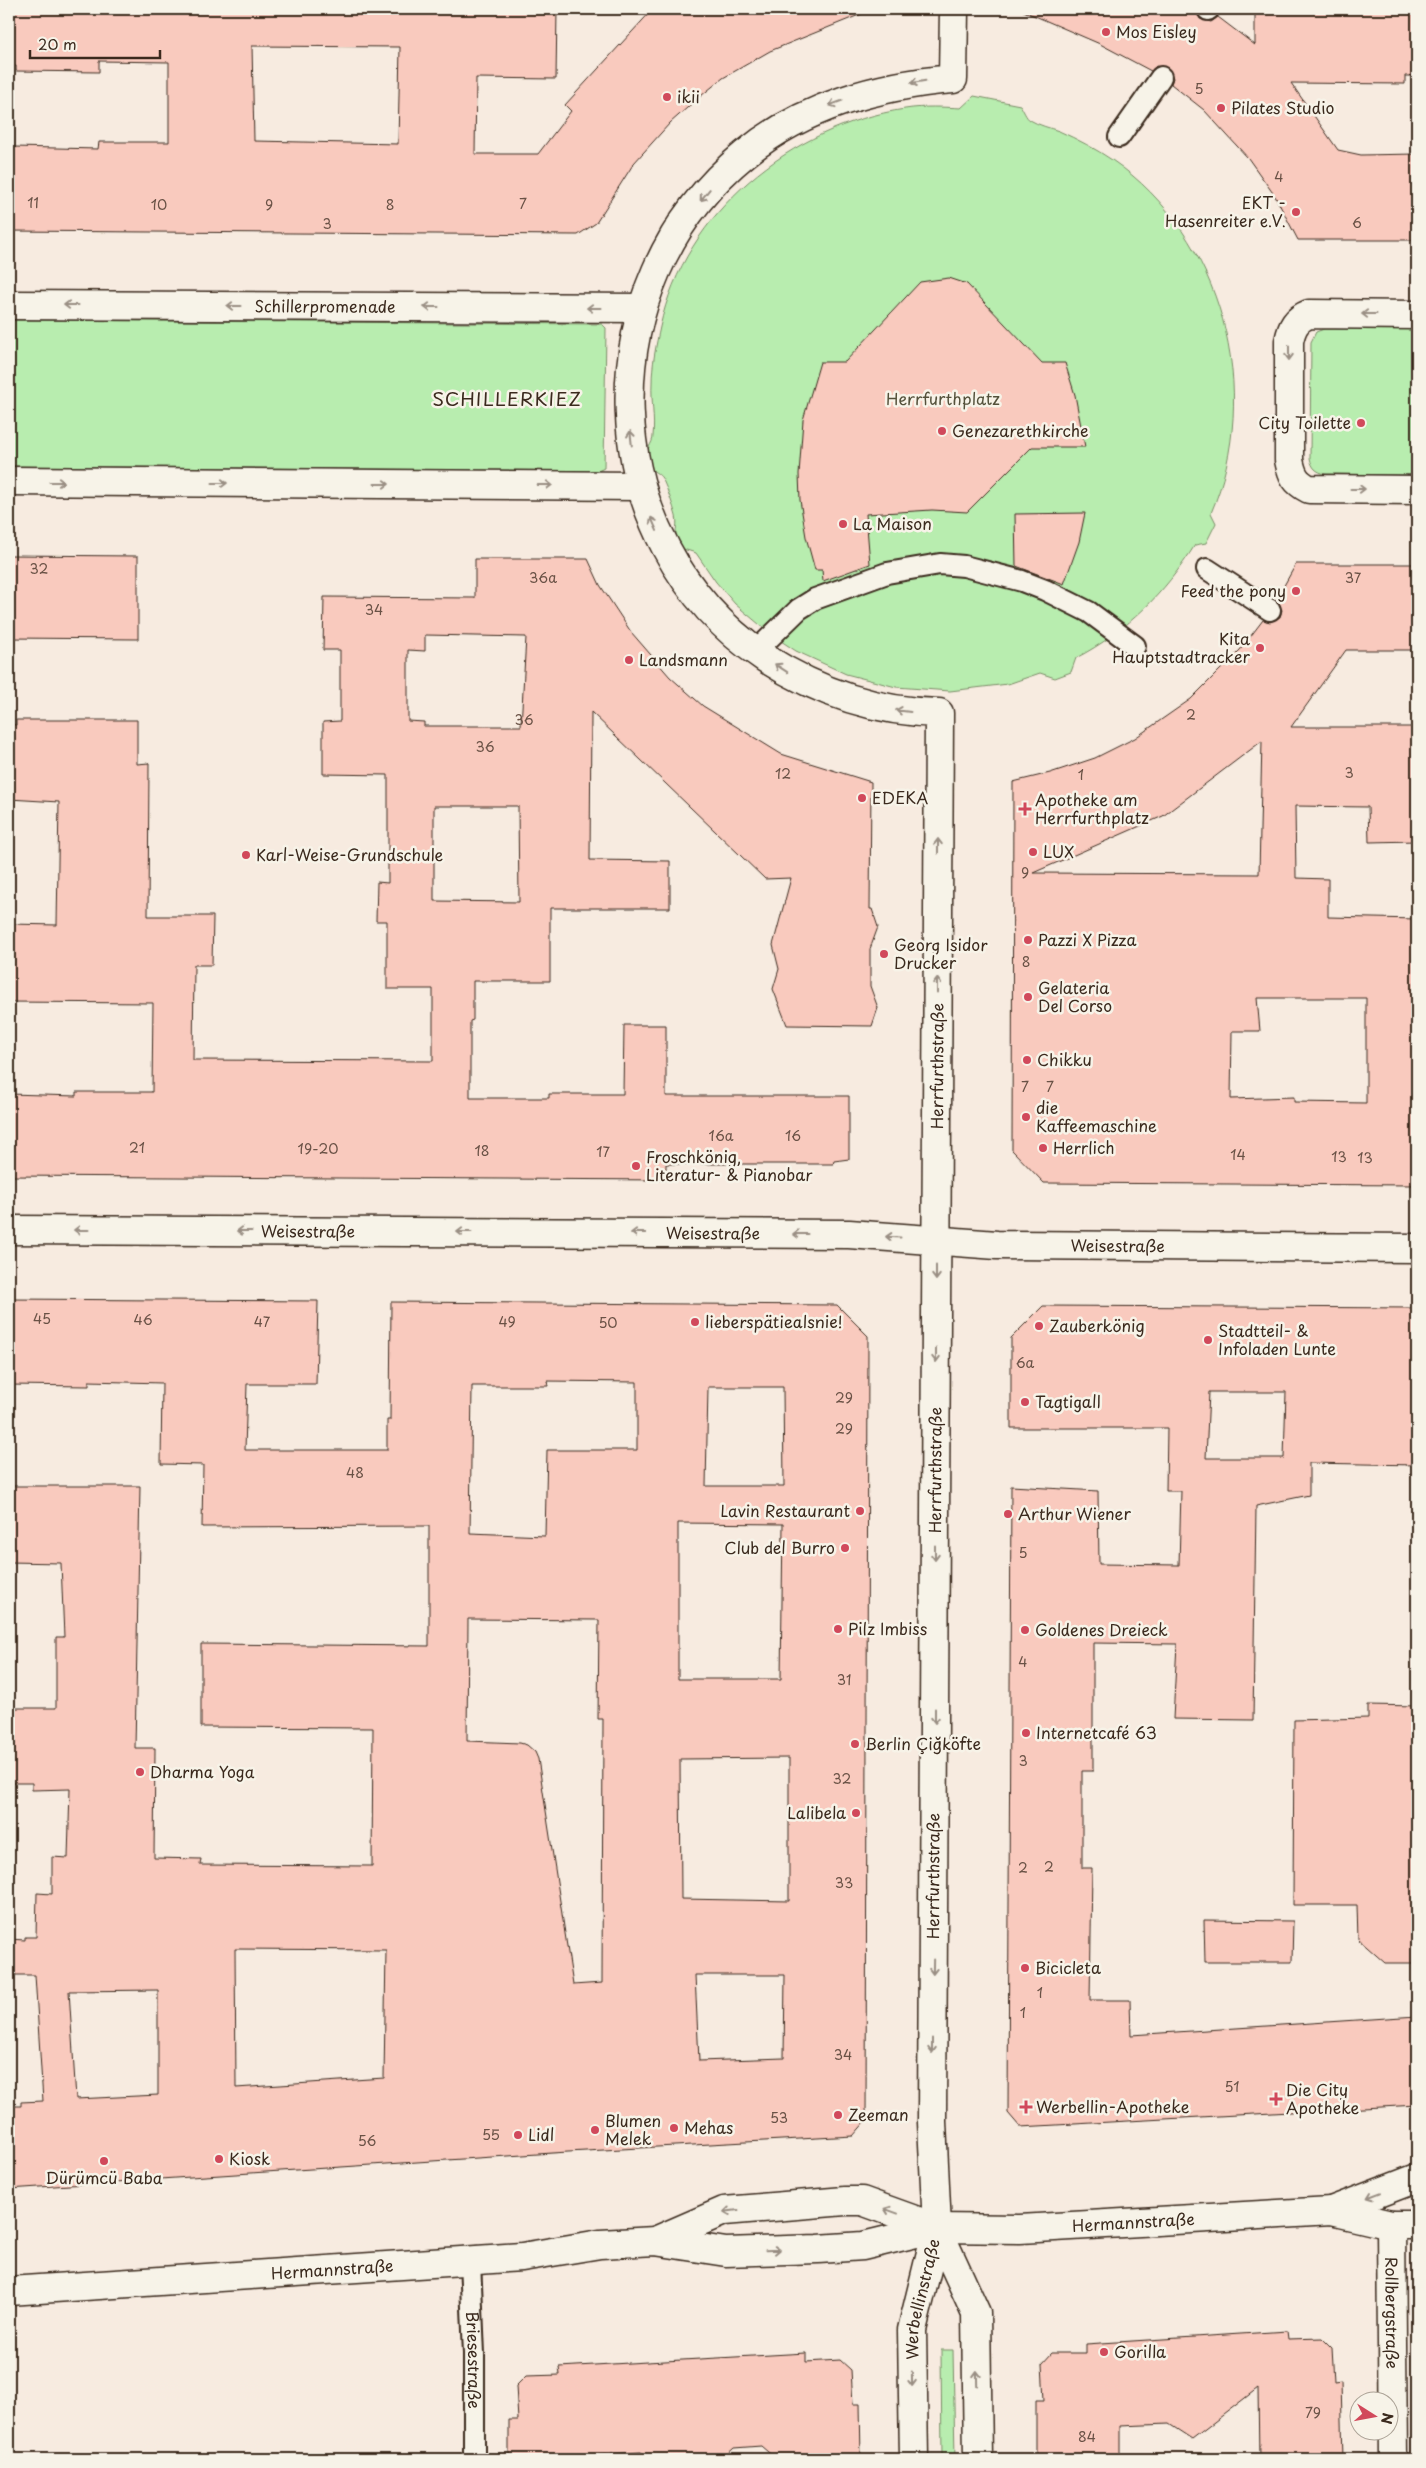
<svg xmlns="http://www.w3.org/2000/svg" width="1426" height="2468" viewBox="0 0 1426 2468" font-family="'Playpen Sans',sans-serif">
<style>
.green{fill:#b8edaf;stroke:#7a8c66}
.building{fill:#f9cabe;stroke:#3b2a1e;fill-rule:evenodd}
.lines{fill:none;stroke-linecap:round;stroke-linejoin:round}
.lane-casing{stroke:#3b2a1e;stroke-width:24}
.street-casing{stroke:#3b2a1e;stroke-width:31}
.secondary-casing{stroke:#3b2a1e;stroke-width:31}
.lane{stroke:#f7f3e8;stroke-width:20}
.street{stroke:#f7f3e8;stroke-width:28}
.secondary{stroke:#f7f3e8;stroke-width:28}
.oneway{stroke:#998e83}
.poi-dot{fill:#d1495b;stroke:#f7f3e8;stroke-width:2}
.labels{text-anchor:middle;stroke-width:5;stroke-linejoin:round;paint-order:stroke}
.number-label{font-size:14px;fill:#6a5246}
.poi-label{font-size:16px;fill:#3b2a1e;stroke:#f7f3e8;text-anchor:start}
.street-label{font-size:16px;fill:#3b2a1e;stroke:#f7f3e8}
.park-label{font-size:16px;fill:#54513b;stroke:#f7f3e8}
.quarter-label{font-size:19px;letter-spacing:1px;fill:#3b2a1e;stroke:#f7f3e8}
</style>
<rect width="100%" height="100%" fill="#f7ebe0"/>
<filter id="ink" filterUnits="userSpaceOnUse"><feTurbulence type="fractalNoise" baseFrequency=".02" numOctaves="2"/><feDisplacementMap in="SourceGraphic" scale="10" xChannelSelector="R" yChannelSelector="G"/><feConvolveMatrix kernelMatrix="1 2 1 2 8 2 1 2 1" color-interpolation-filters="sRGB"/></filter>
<g filter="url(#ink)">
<path class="green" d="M974,96l46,9c3,4 6,13 10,15 8,5 20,8 29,11 18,8 37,18 53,29 111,76 151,232 99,353l5,10 -10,20 -11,2c-30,48 -69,87 -119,113l-5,14 -16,6 -15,-5 -32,11 -58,7 -54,-4 -50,-13 -50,-23 -24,-16 -37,-31 -19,-22 -20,-29 -16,-5c-8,-17 -1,-19 -4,-32 -3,-11 -8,-25 -13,-36 -5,-10 -15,-7 -17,-23 -1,-7 7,-13 7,-21 2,-17 -2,-35 -1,-53 0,-18 4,-38 8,-56 25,-115 131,-201 245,-218 19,-3 38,-2 56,-1z
M9,320l593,4 4,4 -2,140 -6,3 -589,-5z
M1324,329h93v146l-91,-1c-10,-2 -14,-6 -16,-16l1,-116 5,-10z
M941,2350h12l2,109h-13z"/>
<path class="building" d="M9,9h548l-1,70 -80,-1 -1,76h63l33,-43 -6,-6 88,-96h215l1,2 -99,40 -47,27 -27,22 -26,23 -36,40 -38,60 -18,12 -569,-4v-68l5,-16 84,2 1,-7h70v-80l-70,-1v11l-83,-1v-5h-7zM252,46l148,1 -2,97 -144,-3z
M1019,9h177l4,10 11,3 7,-5 37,28v-36h162v67h-12v8l-114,-1 47,67 23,5 56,-1v86h-119l-23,-44 -27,-38 -44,-48 -33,-26 2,-6 -5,-10 -12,-2 -5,5 -51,-27z
M949,278l18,6 75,79h23l10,32 10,52h-53l-65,65 -35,-2 -66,4 4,50 -47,17 -1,-11h-7l-9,-33 -6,-37 -1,-26 4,-54 17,-58h25l75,-80z
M1085,513l-6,29 -15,42 -48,-18 -1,-52z
M9,555l129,1v83l-129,-1z
M475,559h113l12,26 31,47 39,45 33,29 78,48 90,28 -1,127h2l6,18 -8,22v37l8,22 -6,18 -85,-1 -14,-36 6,-20 -6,-24 18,-67 -26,1 -174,-167 -1,148 80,1v47h-120v73h-77v39l-3,1v77h79v-4h74l1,-69h42v71h183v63l-15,2 -1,3h-167v16l-657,-4v-82l67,2v-4h76l1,-89 -144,-1 1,-78 47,1 2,-123 -50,-3v-75l7,1v-5h121v44l12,-1 -1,153h65l-1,49h-18l-1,95 240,1v-72h-46v-68h-11l1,-39 11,1v-108l-65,-1v-52l17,-1v-71h-17l1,-53 151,1zM425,635l101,2 -5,89h-97v-4l-16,-1v-71l17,1zM434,806h84l1,96 -85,-1z
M1296,564h121v86h-71l-55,77h126v114l-48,1 -1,-35 -73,-1 1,72 32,1v38l89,2v266l-373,-2 -32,-33 1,-368 37,-9 45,-15 40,-20 56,-39 49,-49 23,-30 7,2 10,-5 2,-7 -6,-10zM1262,741l-3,133 -226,-1 130,-57zM1257,998h109v105l-72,-1v-5l-63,2 1,-68h28z
M9,1299l309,2 -2,83h-69l-2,66h142v-30h3l1,-118 446,3 31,31 -2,785 -13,15 -285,16 -559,37v-83h12v-4l22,-1 -8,-126h-26v-36l16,1v-3h11l1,-44 15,1v-37l16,1 2,-69 -38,1v-7h-23l1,-75h46v-71h8l-3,-74 -52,-1v-76h131l-5,262h20l-1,110 47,1 -1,6 172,1 1,-138 -172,-1v-83l228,2v-120l-227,1 1,-62 -42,-1 1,-81 -73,-2v5l-80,-1zM547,1381l90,1v68h-90l-2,86 -75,-3 2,-147h76zM708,1387h75l1,99h-78zM678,1523l105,1 -2,155h-103zM468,1619l131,1 -1,99h5l-1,264 -29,2 -35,-226 -3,-7 -8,-7 -7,-2 -53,-2zM789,1758v143l-108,-2 -1,-140zM235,1949l151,1 -2,128 -148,10zM695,1975h90l-1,83 -85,3zM158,1990v105l-82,4 -7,-108z
M1043,1306l374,2v157l-108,-2v32l-53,11 -3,214 -80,-1 4,-75 -84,-1v128h-11v97h10l-2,132h40l1,35 286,-19v89l-397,22 -12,-14 3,-627 87,5 1,73 80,1 2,-74h-15l1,-63h-156v-90zM1209,1392h77l-2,66h-78z
M1368,1705l49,1v257h-32l-27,-24 -1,-34h-64l1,-185 74,-2z
M1204,1920l89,1 -1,41h-87z
M1287,2331l1,8 34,-1 10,10 2,35 7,-1 2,77h-84l-1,-71 -66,51 -23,-15 -49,2v33h-84v-59h8l-2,-36 10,-11h34v-9z
M806,2353v9l34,-2 11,10 2,34h7l1,55h-85l-15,-13 -27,2 -12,11h-73l-8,-7 -43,3 -4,4h-85v-39h9l-2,-34 10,-10 34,-1 -1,-8z"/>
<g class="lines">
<g class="lane-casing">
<g id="lane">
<path d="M1208,10l1,-1"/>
<path d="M1119,137l42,-60"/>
<path d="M1207,569l63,41"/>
<path d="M756,651l43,-42 16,-10 72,-26 53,-9 24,2 58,15 23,9 44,22 46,34"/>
<path id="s1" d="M470,2261l4,93v105"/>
</g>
</g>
<g class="street-casing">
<g id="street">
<path id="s2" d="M9,305l633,3"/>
<path d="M1417,315l-108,-1c-13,5 -17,13 -20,27v119c3,15 6,22 20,29l108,1"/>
<path d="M9,481l631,5"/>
<path id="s3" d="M9,1230l840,4 148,11 420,3"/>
<path id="s4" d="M1391,2225l2,234"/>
<path id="s5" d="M937,2228l-5,-106 7,-1409c-63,-1 -121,-21 -174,-55 -173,-117 -181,-373 -20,-504 58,-48 135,-69 208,-75l1,-70"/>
</g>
</g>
<g class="secondary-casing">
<g id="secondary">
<path d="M1331,2211l86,-33"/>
<path d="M937,2228l39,85 2,146"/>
<path d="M655,2241l69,-30 121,-10h17l75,27"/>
<path id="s6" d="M9,2291l513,-34 78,-13 55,-3 71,11 92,-3 45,-3 74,-18 83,1 311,-18 60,14h26"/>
<path id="s7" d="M914,2459l-2,-129 25,-102"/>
</g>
</g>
<use href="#lane" class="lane"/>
<use href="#street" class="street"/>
<use href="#secondary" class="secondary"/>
</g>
<defs><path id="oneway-shaft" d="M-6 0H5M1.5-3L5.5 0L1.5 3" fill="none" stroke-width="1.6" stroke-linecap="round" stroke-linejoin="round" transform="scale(1.25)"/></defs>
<g class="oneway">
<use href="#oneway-shaft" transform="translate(918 82) rotate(171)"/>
<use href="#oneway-shaft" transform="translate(836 103) rotate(160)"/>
<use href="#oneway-shaft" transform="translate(705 195) rotate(129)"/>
<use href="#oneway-shaft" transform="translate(71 305) rotate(-180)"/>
<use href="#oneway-shaft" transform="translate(234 306) rotate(-180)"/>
<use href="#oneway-shaft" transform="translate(431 307) rotate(-180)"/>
<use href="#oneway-shaft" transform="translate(594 308) rotate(-180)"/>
<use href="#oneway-shaft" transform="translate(1369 314) rotate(-180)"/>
<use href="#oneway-shaft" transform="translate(1289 353) rotate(90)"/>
<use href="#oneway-shaft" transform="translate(631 438) rotate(-96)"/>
<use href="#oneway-shaft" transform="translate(57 482)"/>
<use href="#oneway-shaft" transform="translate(220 483)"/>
<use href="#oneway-shaft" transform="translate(382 484)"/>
<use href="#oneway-shaft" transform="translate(545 485)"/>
<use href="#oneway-shaft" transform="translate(1358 489)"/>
<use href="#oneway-shaft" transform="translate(654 524) rotate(-114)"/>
<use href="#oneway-shaft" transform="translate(781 668) rotate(-147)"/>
<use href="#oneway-shaft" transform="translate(903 711) rotate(-173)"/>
<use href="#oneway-shaft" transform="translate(938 846) rotate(-90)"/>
<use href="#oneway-shaft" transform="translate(937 985) rotate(-90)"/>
<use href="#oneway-shaft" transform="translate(81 1230) rotate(-180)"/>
<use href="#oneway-shaft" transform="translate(244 1231) rotate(-180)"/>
<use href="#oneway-shaft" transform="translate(464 1232) rotate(-180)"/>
<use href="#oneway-shaft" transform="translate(638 1233) rotate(-180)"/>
<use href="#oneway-shaft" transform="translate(800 1234) rotate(-180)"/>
<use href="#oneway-shaft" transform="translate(893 1237) rotate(-177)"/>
<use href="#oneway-shaft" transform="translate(936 1273) rotate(90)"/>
<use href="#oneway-shaft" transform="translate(936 1355) rotate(90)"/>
<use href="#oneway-shaft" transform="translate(935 1553) rotate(90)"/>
<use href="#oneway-shaft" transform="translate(935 1716) rotate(90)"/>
<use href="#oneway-shaft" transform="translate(933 1967) rotate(91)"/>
<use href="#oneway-shaft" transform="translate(932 2046) rotate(90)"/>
<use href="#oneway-shaft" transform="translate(1374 2195) rotate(159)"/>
<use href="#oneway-shaft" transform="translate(731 2211) rotate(173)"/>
<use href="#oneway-shaft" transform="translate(891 2211) rotate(-160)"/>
<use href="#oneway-shaft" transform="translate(773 2250) rotate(-2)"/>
<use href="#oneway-shaft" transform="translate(977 2378) rotate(-91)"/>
<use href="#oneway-shaft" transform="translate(912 2379) rotate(89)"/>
</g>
</g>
<g class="poi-dot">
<circle cx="1106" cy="32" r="5"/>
<circle cx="667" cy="97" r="5"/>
<circle cx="1221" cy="108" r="5"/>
<circle cx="1296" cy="212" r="5"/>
<circle cx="1361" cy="423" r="5"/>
<circle cx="942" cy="431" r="5"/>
<circle cx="843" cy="524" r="5"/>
<circle cx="1296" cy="591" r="5"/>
<circle cx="1260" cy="648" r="5"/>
<circle cx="629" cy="660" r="5"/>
<circle cx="862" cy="798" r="5"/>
<path d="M1022.5 801.5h5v5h5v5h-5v5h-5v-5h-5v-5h5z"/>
<circle cx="1033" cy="852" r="5"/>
<circle cx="246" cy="855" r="5"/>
<circle cx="1028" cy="940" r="5"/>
<circle cx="884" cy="954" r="5"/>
<circle cx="1028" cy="997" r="5"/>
<circle cx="1027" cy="1060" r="5"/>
<circle cx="1026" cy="1117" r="5"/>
<circle cx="1043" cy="1148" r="5"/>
<circle cx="636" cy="1166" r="5"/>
<circle cx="695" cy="1322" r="5"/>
<circle cx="1039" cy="1326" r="5"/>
<circle cx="1208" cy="1340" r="5"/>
<circle cx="1025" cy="1402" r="5"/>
<circle cx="860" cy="1511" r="5"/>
<circle cx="1008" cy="1514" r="5"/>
<circle cx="845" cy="1548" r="5"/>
<circle cx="838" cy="1629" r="5"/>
<circle cx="1025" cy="1630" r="5"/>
<circle cx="1026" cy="1733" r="5"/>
<circle cx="855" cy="1744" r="5"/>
<circle cx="140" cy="1772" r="5"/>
<circle cx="856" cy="1813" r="5"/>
<circle cx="1025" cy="1968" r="5"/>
<path d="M1273.5 2091.5h5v5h5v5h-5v5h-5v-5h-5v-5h5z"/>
<path d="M1023.5 2099.5h5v5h5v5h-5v5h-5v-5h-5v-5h5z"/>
<circle cx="838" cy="2115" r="5"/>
<circle cx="674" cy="2128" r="5"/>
<circle cx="595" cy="2130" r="5"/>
<circle cx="518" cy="2135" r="5"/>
<circle cx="219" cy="2159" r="5"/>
<circle cx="104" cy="2161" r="5"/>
<circle cx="1104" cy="2352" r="5"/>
</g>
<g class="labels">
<g class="number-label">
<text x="1199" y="94">5</text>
<text x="1279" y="182">4</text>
<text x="33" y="208">11</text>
<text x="523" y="209">7</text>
<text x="159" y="210">10</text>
<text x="269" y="210">9</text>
<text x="390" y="210">8</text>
<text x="1357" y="228">6</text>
<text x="327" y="229">3</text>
<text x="39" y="574">32</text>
<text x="543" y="583">36a</text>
<text x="1353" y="583">37</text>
<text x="374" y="615">34</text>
<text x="1191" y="720">2</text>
<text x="524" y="725">36</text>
<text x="485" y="752">36</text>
<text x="1349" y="778">3</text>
<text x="783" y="779">12</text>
<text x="1081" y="780">1</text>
<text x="1025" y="878">9</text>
<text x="1026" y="967">8</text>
<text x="1025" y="1092">7</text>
<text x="1050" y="1092">7</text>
<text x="721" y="1141">16a</text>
<text x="793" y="1141">16</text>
<text x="137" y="1153">21</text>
<text x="318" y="1154">19-20</text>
<text x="482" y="1156">18</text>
<text x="603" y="1157">17</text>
<text x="1238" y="1160">14</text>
<text x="1339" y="1162">13</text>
<text x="1365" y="1163">13</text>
<text x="42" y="1324">45</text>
<text x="143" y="1325">46</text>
<text x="262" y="1327">47</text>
<text x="507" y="1327">49</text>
<text x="608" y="1328">50</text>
<text x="1025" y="1368">6a</text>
<text x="844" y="1403">29</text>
<text x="844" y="1434">29</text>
<text x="355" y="1478">48</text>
<text x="1023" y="1558">5</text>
<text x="1023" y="1667">4</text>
<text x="844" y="1685">31</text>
<text x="1023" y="1766">3</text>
<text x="842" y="1784">32</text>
<text x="1049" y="1872">2</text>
<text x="1023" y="1873">2</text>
<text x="844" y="1888">33</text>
<text x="1040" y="1998">1</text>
<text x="1023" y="2018">1</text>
<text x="843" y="2060">34</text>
<text x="1232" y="2092">51</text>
<text x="779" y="2123">53</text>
<text x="491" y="2140">55</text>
<text x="367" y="2146">56</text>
<text x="1313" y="2418">79</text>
<text x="1087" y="2442">84</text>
</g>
<g class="poi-label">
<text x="1116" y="38">Mos Eisley</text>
<text x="677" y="103">ikii</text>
<text x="1231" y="114">Pilates Studio</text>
<text x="1286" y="209" text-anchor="end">EKT -<tspan x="1286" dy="18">Hasenreiter e.V.</tspan></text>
<text x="1351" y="429" text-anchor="end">City Toilette</text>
<text x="952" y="437">Genezarethkirche</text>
<text x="853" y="530">La Maison</text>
<text x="1286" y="597" text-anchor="end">Feed the pony</text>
<text x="1250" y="645" text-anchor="end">Kita<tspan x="1250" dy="18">Hauptstadtracker</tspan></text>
<text x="639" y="666">Landsmann</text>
<text x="872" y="804">EDEKA</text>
<text x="1035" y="806">Apotheke am<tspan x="1035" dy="18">Herrfurthplatz</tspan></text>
<text x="1043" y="858">LUX</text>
<text x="256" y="861">Karl-Weise-Grundschule</text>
<text x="1038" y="946">Pazzi X Pizza</text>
<text x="894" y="951">Georg Isidor<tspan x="894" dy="18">Drucker</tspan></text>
<text x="1038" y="994">Gelateria<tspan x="1038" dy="18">Del Corso</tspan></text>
<text x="1037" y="1066">Chikku</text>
<text x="1036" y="1114">die<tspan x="1036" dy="18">Kaffeemaschine</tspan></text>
<text x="1053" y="1154">Herrlich</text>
<text x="646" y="1163">Froschkönig,<tspan x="646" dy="18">Literatur- &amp; Pianobar</tspan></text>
<text x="705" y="1328">lieberspätiealsnie!</text>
<text x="1049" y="1332">Zauberkönig</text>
<text x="1218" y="1337">Stadtteil- &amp;<tspan x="1218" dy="18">Infoladen Lunte</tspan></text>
<text x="1035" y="1408">Tagtigall</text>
<text x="850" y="1517" text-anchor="end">Lavin Restaurant</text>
<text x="1018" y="1520">Arthur Wiener</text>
<text x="835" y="1554" text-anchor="end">Club del Burro</text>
<text x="848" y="1635">Pilz Imbiss</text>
<text x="1035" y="1636">Goldenes Dreieck</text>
<text x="1036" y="1739">Internetcafé 63</text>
<text x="865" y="1750">Berlin Çiğköfte</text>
<text x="150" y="1778">Dharma Yoga</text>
<text x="846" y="1819" text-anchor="end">Lalibela</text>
<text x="1035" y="1974">Bicicleta</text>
<text x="1286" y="2096">Die City<tspan x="1286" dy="18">Apotheke</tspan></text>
<text x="1036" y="2113">Werbellin-Apotheke</text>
<text x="848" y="2121">Zeeman</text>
<text x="605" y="2127">Blumen<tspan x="605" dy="18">Melek</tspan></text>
<text x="684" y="2134">Mehas</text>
<text x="528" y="2141">Lidl</text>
<text x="229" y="2165">Kiosk</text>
<text x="104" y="2184" text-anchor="middle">Dürümcü Baba</text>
<text x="1114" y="2358">Gorilla</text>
</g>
<g class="street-label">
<text dy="6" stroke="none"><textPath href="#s2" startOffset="316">Schillerpromenade</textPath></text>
<text dy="6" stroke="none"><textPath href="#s5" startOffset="1162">Herrfurthstraße</textPath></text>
<text dy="6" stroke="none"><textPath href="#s3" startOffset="299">Weisestraße</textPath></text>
<text dy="6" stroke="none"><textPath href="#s3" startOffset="704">Weisestraße</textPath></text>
<text dy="6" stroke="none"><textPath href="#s3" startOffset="1109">Weisestraße</textPath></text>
<text dy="6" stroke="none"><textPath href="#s5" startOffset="758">Herrfurthstraße</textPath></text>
<text dy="6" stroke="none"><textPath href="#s5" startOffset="352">Herrfurthstraße</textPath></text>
<text dy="6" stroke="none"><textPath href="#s6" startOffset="1130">Hermannstraße</textPath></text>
<text dy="6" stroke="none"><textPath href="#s6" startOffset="324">Hermannstraße</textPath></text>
<text dy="6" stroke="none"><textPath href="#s7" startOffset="161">Werbellinstraße</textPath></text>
<text dy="6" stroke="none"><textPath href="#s4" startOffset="88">Rollbergstraße</textPath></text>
<text dy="6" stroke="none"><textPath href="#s1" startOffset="99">Briesestraße</textPath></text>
</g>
<g class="park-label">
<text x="943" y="405">Herrfurthplatz</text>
</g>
<g class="quarter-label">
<text x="507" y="406">SCHILLERKIEZ</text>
</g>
</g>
<rect width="1426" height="2468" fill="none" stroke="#f7f3e8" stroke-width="30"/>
<rect x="15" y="15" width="1396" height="2438" fill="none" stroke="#3b2a1e" stroke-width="2" filter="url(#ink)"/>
<g transform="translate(1374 2416) rotate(101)"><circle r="24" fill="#f7f3e8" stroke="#aca397"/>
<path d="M0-4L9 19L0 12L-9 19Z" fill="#d1495b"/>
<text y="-8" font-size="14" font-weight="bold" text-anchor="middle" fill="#3b2a1e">N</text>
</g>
<path d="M30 50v8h130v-8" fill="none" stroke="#3b2a1e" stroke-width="2.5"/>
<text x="38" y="50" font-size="15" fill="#3b2a1e" stroke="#f7f3e8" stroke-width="4" paint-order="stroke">20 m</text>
</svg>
